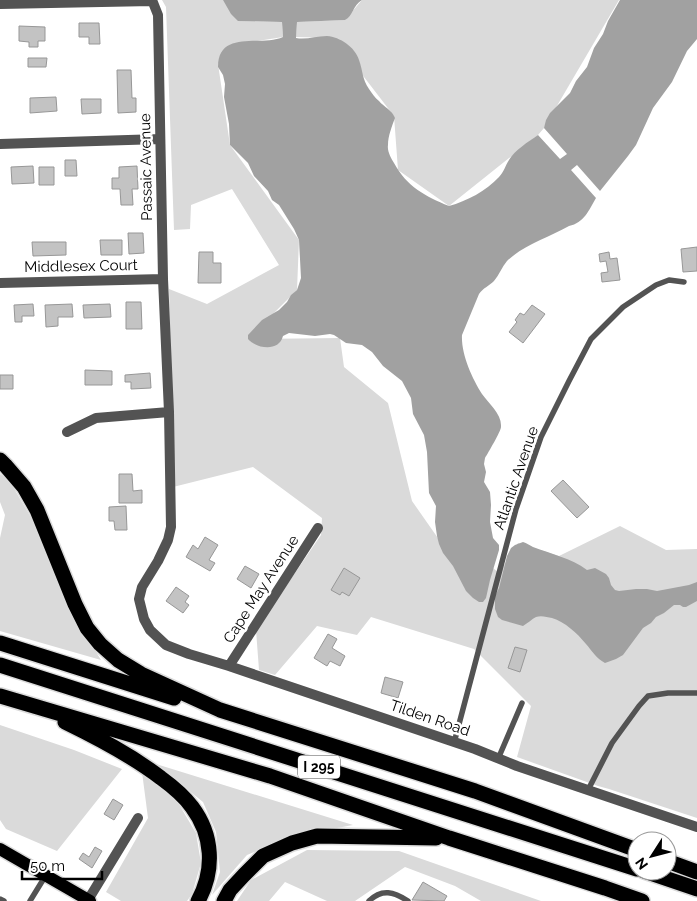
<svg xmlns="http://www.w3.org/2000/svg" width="697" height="901" viewBox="0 0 697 901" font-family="Raleway,sans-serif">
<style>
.green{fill:#dadada}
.water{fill:#a1a1a1}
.building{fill:#c3c3c3;stroke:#979797}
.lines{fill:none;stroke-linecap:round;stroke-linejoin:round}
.primary-casing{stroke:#dbdbdb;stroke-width:15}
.motorway-casing{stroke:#dbdbdb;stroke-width:18}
.service{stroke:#535353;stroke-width:5.5}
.minor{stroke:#535353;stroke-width:10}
.primary{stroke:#000;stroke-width:12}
.motorway{stroke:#000;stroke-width:15}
.labels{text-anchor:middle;stroke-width:5;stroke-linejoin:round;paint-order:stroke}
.shield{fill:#fff;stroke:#4c4c4c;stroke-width:1}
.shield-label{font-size:14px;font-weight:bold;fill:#000}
.street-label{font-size:15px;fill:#000;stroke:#fff}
</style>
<rect width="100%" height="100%" fill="#fff"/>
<path class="green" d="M162,0h63l14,21 43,1 1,15 -53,8 -12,19 12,81 69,95 -2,50 -49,49 92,-1 4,29 44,36 24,98 70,100 5,-38 12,10 19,-30 41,13 61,-30 46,24 31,-1v269l-88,-29 -11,-3 -81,-29 14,-51 -57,-57 -103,-32 -14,18 -40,-9 -42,49 -16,-5 -3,-40 65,-95 1,-17 -69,-51 -80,20 -4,-198 38,15 72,-39 -47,-76 -41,16 -1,24 -16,1 -8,-223z
M362,0h257l-75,128 -6,7 -89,71 -51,-36 -4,-54 -60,-78 -38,-1 1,-15 48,-2z
M0,474l9,6 30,51 32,80 30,49 -101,-29v-93l5,-23 -5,-13z
M0,725l74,25 48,19 -65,82 -51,-22 -6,-9z
M156,764l197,61 -59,11 -47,19 -35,40 8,-23 -4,-40 -13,-30z
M142,772l35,29 19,32 5,30 -9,31 -5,7h-66l-15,-9 42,-74z
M307,850l92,1 142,50h-60l-26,-15 -50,-19 -50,34h-28l-42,-19 -16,19h-32l14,-21z"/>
<path class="water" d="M223,0h139c-9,5 -9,16 -17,20l-48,2 -1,16c10,2 20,-2 31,-2 13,1 28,11 32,24 4,11 3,19 10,29 3,4 6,9 10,12 5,6 13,9 16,17 -3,8 -7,18 -7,27 -1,6 3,13 6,18 13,24 31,33 55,43 18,-5 37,-15 50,-29 5,-5 6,-11 10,-17 6,-10 19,-18 29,-25l22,24 7,-5 -23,-26 2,-8 4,-7 20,-20 6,-12 11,-14 7,-19 9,-14 5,-13 12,-21h77v39l-10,12 -15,31 -19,26 -17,37 -8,11 -28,35 -23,-26 -6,5 25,28c-7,12 -12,25 -27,28 -21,12 -44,18 -62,35 -5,6 -8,14 -13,20 -5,5 -11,7 -15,13l-17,41c-1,19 10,43 20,59 7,10 20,20 19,33 0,4 -13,26 -16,31l-1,6 2,8 -2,10 6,10 1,13 -1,17 3,16 6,7v5l-9,30 -4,18 -3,4h-4l-6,-4 -7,-7 -13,-25 -10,-13 -4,-9 -2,-8 -2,-14 1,-16 -7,-13 -2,-41 -3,-17 -11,-21 -2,-16 -9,-17 -19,-15 -11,-14 -10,-7 -16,-2 -12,-8 -4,-1 -15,2 -26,-3 -6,3c-4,16 -26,13 -35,3v-4l14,-15 17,-10 8,-8 4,-7 6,-5 4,-12 -2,-38 -5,-11 -15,-24 -7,-5 -4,-9 -14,-15 -6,-13 -18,-18 -1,-21 -5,-27 1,-13 -2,-9 -5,-8c0,-38 44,-20 65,-30l-1,-15 -44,-1 -7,-7z
M523,542c4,1 6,3 10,5 18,7 38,11 54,23l8,-2 11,6 3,4 2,7 4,5 4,1 17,-2h11l10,2 32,-6 8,-3v19l-11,6h-3l-3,-2h-6l-10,8 -8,4 -5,6 -8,5 -20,27 -7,4 -11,4c-9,-5 -13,-12 -19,-19 -9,-11 -21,-22 -34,-26 -5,-1 -11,-3 -16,-1 -4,2 -8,6 -13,9l-21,-6 -4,-3 -3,-8v-13l4,-8 8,-32 4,-8 4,-3z"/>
<path class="building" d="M79,23h20l1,21h-11v-7h-10z
M19,26l26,1v14h-7v6h-9v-5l-10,-1z
M28,58h19l-1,9h-18z
M117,70h14l1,28h4v14l-18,1z
M56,97l1,14 -27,2v-15z
M81,99h20v14l-19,1z
M65,160h11l1,16h-12z
M33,166l1,17 -22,1 -1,-17z
M137,166l1,23h-6l1,16h-12l-1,-16h-8v-11h7v-11z
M39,167h15v18h-15z
M128,233h15l1,20 -15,1z
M100,240h22v15h-21z
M32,242h34v13l-33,1z
M697,247v24l-14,1 -2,-23z
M199,252h14v11h8v20h-23z
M609,252l1,7 7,-1 3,22 -18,2 -1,-9 7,-1 -2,-11 -6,1 -1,-8z
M126,302h15l1,27h-16z
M33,304l1,12h-12v6h-7l-1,-17z
M72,304l1,13h-15v9l-12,1 -1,-22z
M110,304l1,13 -27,1 -1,-13z
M532,305l13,9 -22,29 -14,-11 8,-10 -2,-2 5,-7 4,2z
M85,370l27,1v14h-27z
M150,373l1,15 -20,1v-7h-6v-7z
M0,375h13v14h-13z
M119,474h13l1,17 9,-1v13h-23z
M563,480l26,27 -12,11 -26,-27z
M126,506l1,24h-12l-1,-9h-5v-14z
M205,537l13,8 -9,15 6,3 -5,8 -24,-14 7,-12 5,4z
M245,566l14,8 -8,14 -14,-9z
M344,568l16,10 -11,18 -7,-4 -2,3 -9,-5z
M176,587l13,9 -4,6 4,3 -6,8 -17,-12z
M328,634l9,5 -5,9 13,8 -5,10 -10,-5 -3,5 -13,-8z
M515,647l12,3 -7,22 -12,-4z
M385,677l18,5 -5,16 -17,-5z
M113,799l10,6 -9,15 -10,-6z
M95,847l7,4 -10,17 -13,-9 4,-6 6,4z
M423,882l24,14 -3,5 -32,-1z"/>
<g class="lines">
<g class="primary-casing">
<path id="primary" d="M0,849l90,52"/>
</g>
<g class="motorway-casing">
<path id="motorway" d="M0,460l5,5 19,22 13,23 38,94 12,24 13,16 18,16 23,14 79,36 255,81 162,59
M0,643l174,55
M0,665l637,204
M0,696l270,80 179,62 156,50 37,13
M65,722c33,16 66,33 96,56 11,8 23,18 31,29 21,28 23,63 6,94
M667,861l30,11
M644,871l53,18
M224,901l6,-11 14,-15 19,-19 29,-13 25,-7 119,2"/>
</g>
<path class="service" d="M454,743l62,-234 25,-72 28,-56 22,-42 32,-32 33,-22 13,-5 15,2
M498,759l24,-56
M588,790l24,-47 27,-37 9,-10 20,-3h29
M0,899l4,2
M30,901l16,-26
M369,901c13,-13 25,-9 39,0"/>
<path class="minor" d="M152,0l6,15 5,264 6,133 2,115 -3,13 -10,21 -16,26 -3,12 5,20 6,11 16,15 23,9 40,12 246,83 42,17 180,61
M0,4l152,-3
M0,144l160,-5
M0,283l163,-4
M67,432l29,-14 73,-6
M229,666l89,-138
M88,900l50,-82"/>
<use href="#primary" class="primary"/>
<use href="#motorway" class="motorway"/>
</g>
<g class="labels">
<rect class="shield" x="298" y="755.5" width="42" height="23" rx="4"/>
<g class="shield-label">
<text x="319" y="772">I 295</text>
</g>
<g class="street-label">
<text transform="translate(146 167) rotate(-91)" y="5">Passaic Avenue</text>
<text transform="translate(81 266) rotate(-1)" y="5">Middlesex Court</text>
<text transform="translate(516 478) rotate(-71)" y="5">Atlantic Avenue</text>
<text transform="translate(261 589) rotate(-57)" y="5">Cape May Avenue</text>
<text transform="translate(430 718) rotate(19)" y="5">Tilden Road</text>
</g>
</g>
<g transform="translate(652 856) rotate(234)"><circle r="24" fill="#ffffff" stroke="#999999"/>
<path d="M0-4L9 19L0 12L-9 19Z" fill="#000000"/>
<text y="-8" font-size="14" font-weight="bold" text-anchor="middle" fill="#000000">N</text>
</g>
<path d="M22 871v8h80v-8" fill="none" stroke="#000000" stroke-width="2.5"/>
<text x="30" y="871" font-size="15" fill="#000000" stroke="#ffffff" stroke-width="4" paint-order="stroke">50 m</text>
</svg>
